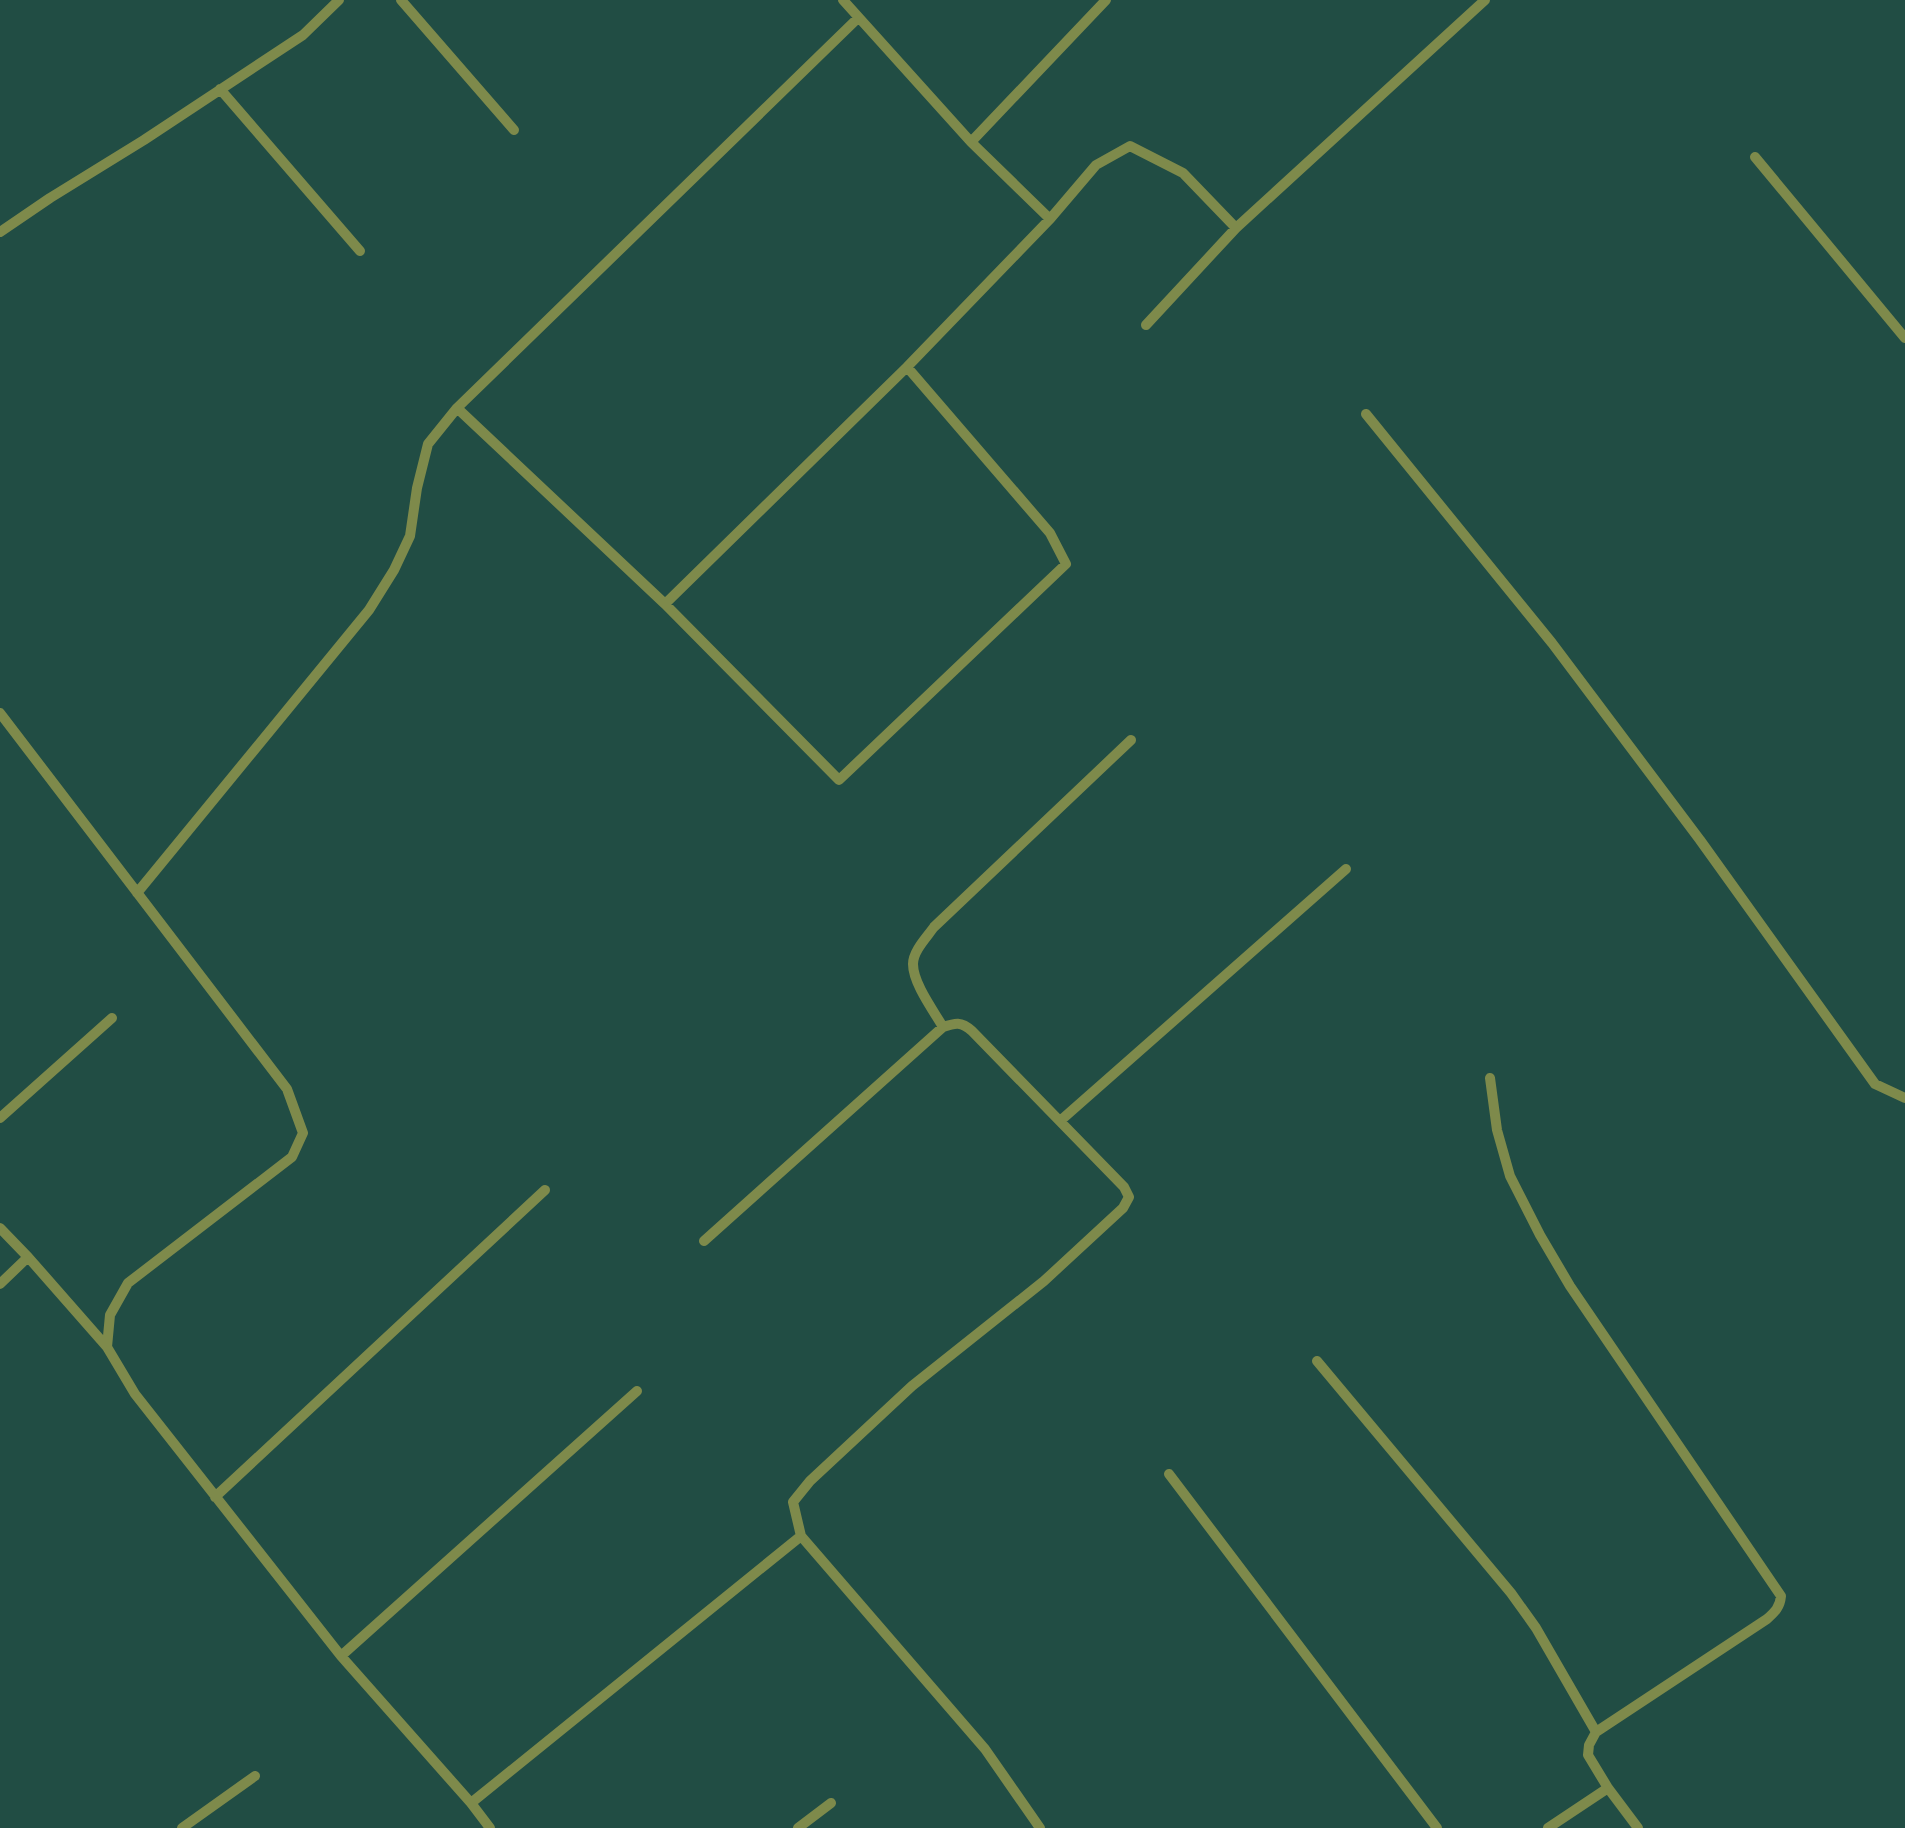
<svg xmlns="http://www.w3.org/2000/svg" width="1905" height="1828" viewBox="0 0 1905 1828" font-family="'IBM Plex Serif',serif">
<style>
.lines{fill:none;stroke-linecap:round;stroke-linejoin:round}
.street{stroke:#7e8a4b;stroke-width:10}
</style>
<rect width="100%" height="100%" fill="#214d44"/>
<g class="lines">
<path class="street" d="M401,0l113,130
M843,0l128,142 79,77 46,-54 34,-19 53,27 53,55 249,-228
M220,89l140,162
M971,142l135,-142
M1755,157l150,181
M0,232l50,-34 94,-58 159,-105 36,-35
M1146,325l90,-97
M457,408l208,196 174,176 227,-216 -16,-31 -143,-166
M1366,414l186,229 148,197 175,244 30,14
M665,604l242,-237 143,-148
M0,713l287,376 16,44 -11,24 -164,126 -18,32 -3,32 28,47 206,262 130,147 19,25
M137,893l232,-283 25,-40 16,-34 7,-48 11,-44 29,-36 401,-390
M943,1027c-10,-17 -30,-44 -30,-63 0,-13 14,-27 21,-37l197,-187
M1490,1078l7,52 13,46 30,59 30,51 211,310c-1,11 -6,16 -14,23l-171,113 -7,13 -1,10 20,33 30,40
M0,1118l112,-100
M1060,1121l286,-252
M0,1228l28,29 79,90
M704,1241l239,-214c12,-4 18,-6 29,4l152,156 5,10 -6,11 -79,73 -132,105 -102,95 -17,21 8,34 184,213 55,79
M0,1284l28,-27
M1317,1361l194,232 25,35 60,104
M1169,1474l268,354
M215,1497l330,-307
M341,1656l296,-265
M471,1803l330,-267
M182,1828l73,-52
M798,1828l33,-25
M1548,1828l60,-40"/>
</g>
</svg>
